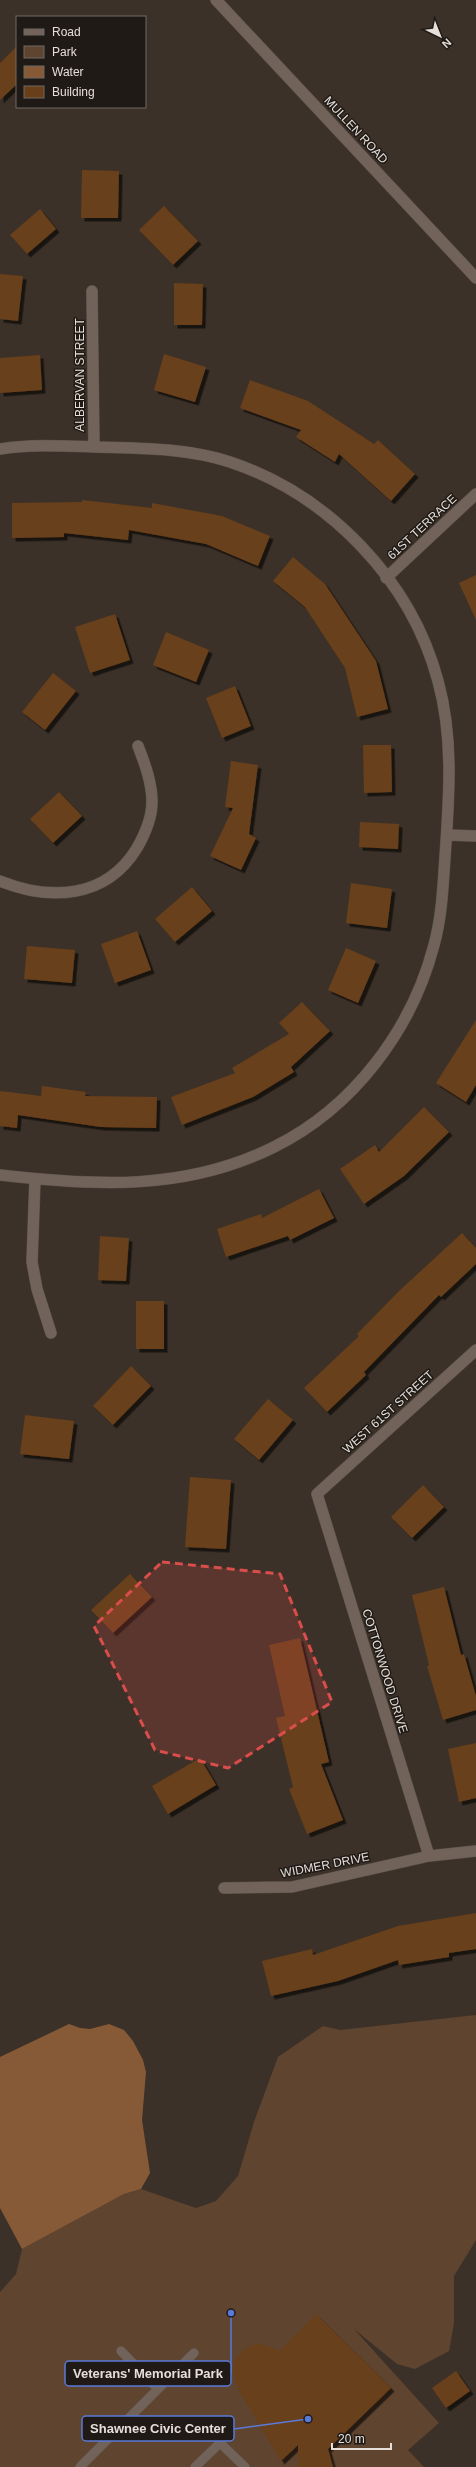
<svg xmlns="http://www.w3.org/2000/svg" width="476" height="2467" viewBox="0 0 476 2467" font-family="Helvetica,sans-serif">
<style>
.green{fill:#5f442f}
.water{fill:#865a36}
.building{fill:#693f1a;filter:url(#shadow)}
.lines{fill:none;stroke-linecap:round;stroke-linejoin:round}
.service-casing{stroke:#5a5048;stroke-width:10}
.minor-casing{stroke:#5a5048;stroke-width:12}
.service{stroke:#716359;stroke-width:9}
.minor{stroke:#716359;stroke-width:11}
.marked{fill:#d94d4b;fill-opacity:0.2;stroke:#d94d4b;stroke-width:3;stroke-dasharray:8 5;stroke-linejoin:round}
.labels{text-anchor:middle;stroke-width:3;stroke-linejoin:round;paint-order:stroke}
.street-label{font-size:12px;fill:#e6dfd9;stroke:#1f1a16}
.leader{fill:none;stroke:#597ad8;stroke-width:1.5}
.callout-dot{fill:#597ad8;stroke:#1f1a16;stroke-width:1.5}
.callout{fill:#1f1a16;stroke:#597ad8;stroke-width:1.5}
.callout-label{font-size:13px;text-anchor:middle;font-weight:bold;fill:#e6dfd9}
</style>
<defs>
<filter id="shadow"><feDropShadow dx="3.5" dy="3.5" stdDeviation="0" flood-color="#0009"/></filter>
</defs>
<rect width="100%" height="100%" fill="#3c3128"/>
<path class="green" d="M476,2015v225l-22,36v47l-5,28 -34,18 -18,-5 -43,-35 85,94 -31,27 16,17h-424v-175l16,-18 6,-25 102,-55 17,-5 55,19 20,-7 22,-25 16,-54 24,-65 45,-31 17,4z"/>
<path class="water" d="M69,2024l11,4 10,1 19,-5 15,6 9,11 10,19 3,12 -4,48 8,53 -9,16 -17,5 -102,55 -22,-41v-151z"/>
<path class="building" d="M17,46v38l-17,16v-37z
M82,170l37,1 -1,47h-37z
M164,206l34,35 -25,24 -34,-35z
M40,209l16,20 -29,25 -17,-19z
M0,274l23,2 -5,45 -18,-2z
M174,283l29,1 -1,41h-28z
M164,354l42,13 -11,35 -41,-12z
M40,355l2,35 -42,3v-35z
M250,380l58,21 66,43 4,-4 37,34 -24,27 -52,-47 -4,8 -39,-25 5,-7 -61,-22z
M82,500l70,8v-5l70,13 48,20 -12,30 -52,-22 -77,-14 -1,10 -64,-7v4l-52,1v-35l70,-1z
M293,557l32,27 51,77 12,48 -31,8 -12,-49 -40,-61 -32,-26z
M476,575v45l-17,-37z
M115,614l15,46 -40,13 -15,-46z
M166,632l43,18 -13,32 -43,-17z
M53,673l23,18 -31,39 -23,-18z
M235,686l16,40 -29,12 -16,-40z
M363,745h28l1,47 -28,1z
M231,761l27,4 -9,69 7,4 -15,32 -31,-14 23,-48 -8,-1z
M59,792l23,24 -29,27 -23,-24z
M360,822l39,2 -1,25 -39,-2z
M351,883l41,6 -5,39 -41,-5z
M192,887l20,24 -37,31 -20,-23z
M137,931l14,39 -36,13 -14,-39z
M27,946l48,4 -3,33 -48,-4z
M346,948l30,13 -18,42 -30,-13z
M302,1002l28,29 -39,36 3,5 -41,25 -71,28 -11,-28 64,-24 -3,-5 57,-34 -10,-11z
M476,1020v65l-10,17 -30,-19z
M42,1086l44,6 -1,4 72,1 -1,31 -55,-1 -83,-12 -1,13 -17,-2v-35l41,5z
M424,1107l25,25 -45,44 -40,28 -24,-35 35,-24 4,7z
M319,1189l15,29 -44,22 -2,-4 -62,21 -9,-28 44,-15 1,4z
M462,1233l14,15v16l-35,33 -2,-2 -75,77 2,3 -39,37 -23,-24 55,-52 -2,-2 41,-42z
M100,1236l29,2 -3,43 -28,-1z
M136,1301h28v48h-28z
M131,1366l20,20 -38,39 -20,-19z
M268,1399l25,21 -34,40 -25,-21z
M25,1415l49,6 -5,38 -49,-5z
M190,1477l41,3 -5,69 -41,-2z
M423,1485l21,22 -32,31 -21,-21z
M130,1574l22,23 -39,36 -22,-23z
M444,1587l17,68 3,-1 12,42v14l-33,10 -16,-54 2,-1 -17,-70z
M300,1638l29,124 -8,2 22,56 -36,14 -18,-45 4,-2 -17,-69 9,-2 -16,-71z
M476,1743v55l-17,4 -11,-53z
M200,1758l16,27 -48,29 -16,-28z
M476,1913v36l-27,4v4l-50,8 -1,-5 -60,21 -67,15 -9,-35 50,-12 1,6 85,-29z
M316,2314l75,74 -63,61 5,18h-35v-22l-17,16 -44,-74 -4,-16 2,-11 9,-11 11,-5h7l18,7z
M456,2371l14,20 -24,17 -14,-20z"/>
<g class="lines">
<g class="service-casing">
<path id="service" d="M121,2351l37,38
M80,2467l114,-114
M195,2467l25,-24 25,24"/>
</g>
<g class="minor-casing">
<path id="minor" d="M216,0l260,278
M92,291l2,156
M0,449c31,-5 64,-3 95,-2 45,1 92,1 135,15 99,33 181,118 208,219 16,58 11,117 7,176 -2,29 -3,59 -11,88 -22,85 -81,163 -160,202 -88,44 -179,39 -274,28
M386,578l90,-84
M447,835l29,1
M0,881c50,20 106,18 137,-33 8,-14 15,-30 15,-46 0,-19 -7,-38 -14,-56
M35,1179l-3,83 5,27 14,44
M429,1856l-112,-362 159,-144
M224,1888l68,-1 137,-31 47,-5"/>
</g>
<use href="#service" class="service"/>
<use href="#minor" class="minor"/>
</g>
<path class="marked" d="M162,1562l118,12 52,128 -104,66 -73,-18 -61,-124z"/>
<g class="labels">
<g class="street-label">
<text transform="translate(356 130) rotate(47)" y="4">MULLEN ROAD</text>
<text transform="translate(80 375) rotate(-90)" y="4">ALBERVAN STREET</text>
<text transform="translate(422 527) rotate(-43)" y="4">61ST TERRACE</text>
<text transform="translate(388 1412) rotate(-42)" y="4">WEST 61ST STREET</text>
<text transform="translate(385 1671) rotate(73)" y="4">COTTONWOOD DRIVE</text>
<text transform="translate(325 1865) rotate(-11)" y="4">WIDMER DRIVE</text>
</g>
</g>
<path class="leader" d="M231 2313L231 2374M308 2419L234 2429"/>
<g class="callout-dot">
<circle cx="231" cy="2313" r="4"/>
<circle cx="308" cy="2419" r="4"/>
</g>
<g class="callout">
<rect x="65" y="2361" width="166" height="25" rx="4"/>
<rect x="82" y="2416" width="152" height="25" rx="4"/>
</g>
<g class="callout-label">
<text x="148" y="2378">Veterans' Memorial Park</text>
<text x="158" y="2433">Shawnee Civic Center</text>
</g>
<rect x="16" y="16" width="130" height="92" fill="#1f1a16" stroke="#6f6964"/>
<rect x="24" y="29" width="20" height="6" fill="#716359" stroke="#6f6964"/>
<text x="52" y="36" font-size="12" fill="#e6dfd9">Road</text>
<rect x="24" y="46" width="20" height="12" fill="#5f442f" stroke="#6f6964"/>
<text x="52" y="56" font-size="12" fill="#e6dfd9">Park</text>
<rect x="24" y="66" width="20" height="12" fill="#865a36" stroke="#6f6964"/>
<text x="52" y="76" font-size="12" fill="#e6dfd9">Water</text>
<rect x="24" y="86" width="20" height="12" fill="#693f1a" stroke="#6f6964"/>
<text x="52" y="96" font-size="12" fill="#e6dfd9">Building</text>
<g transform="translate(440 36) rotate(137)" stroke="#1f1a16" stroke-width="3" paint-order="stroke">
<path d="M0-3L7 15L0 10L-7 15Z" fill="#e6dfd9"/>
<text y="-6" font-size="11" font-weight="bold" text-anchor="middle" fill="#e6dfd9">N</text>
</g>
<path d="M332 2443v6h59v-6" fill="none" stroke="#e6dfd9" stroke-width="2"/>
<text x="338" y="2443" font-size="12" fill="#e6dfd9" stroke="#1f1a16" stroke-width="3" paint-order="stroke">20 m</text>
</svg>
